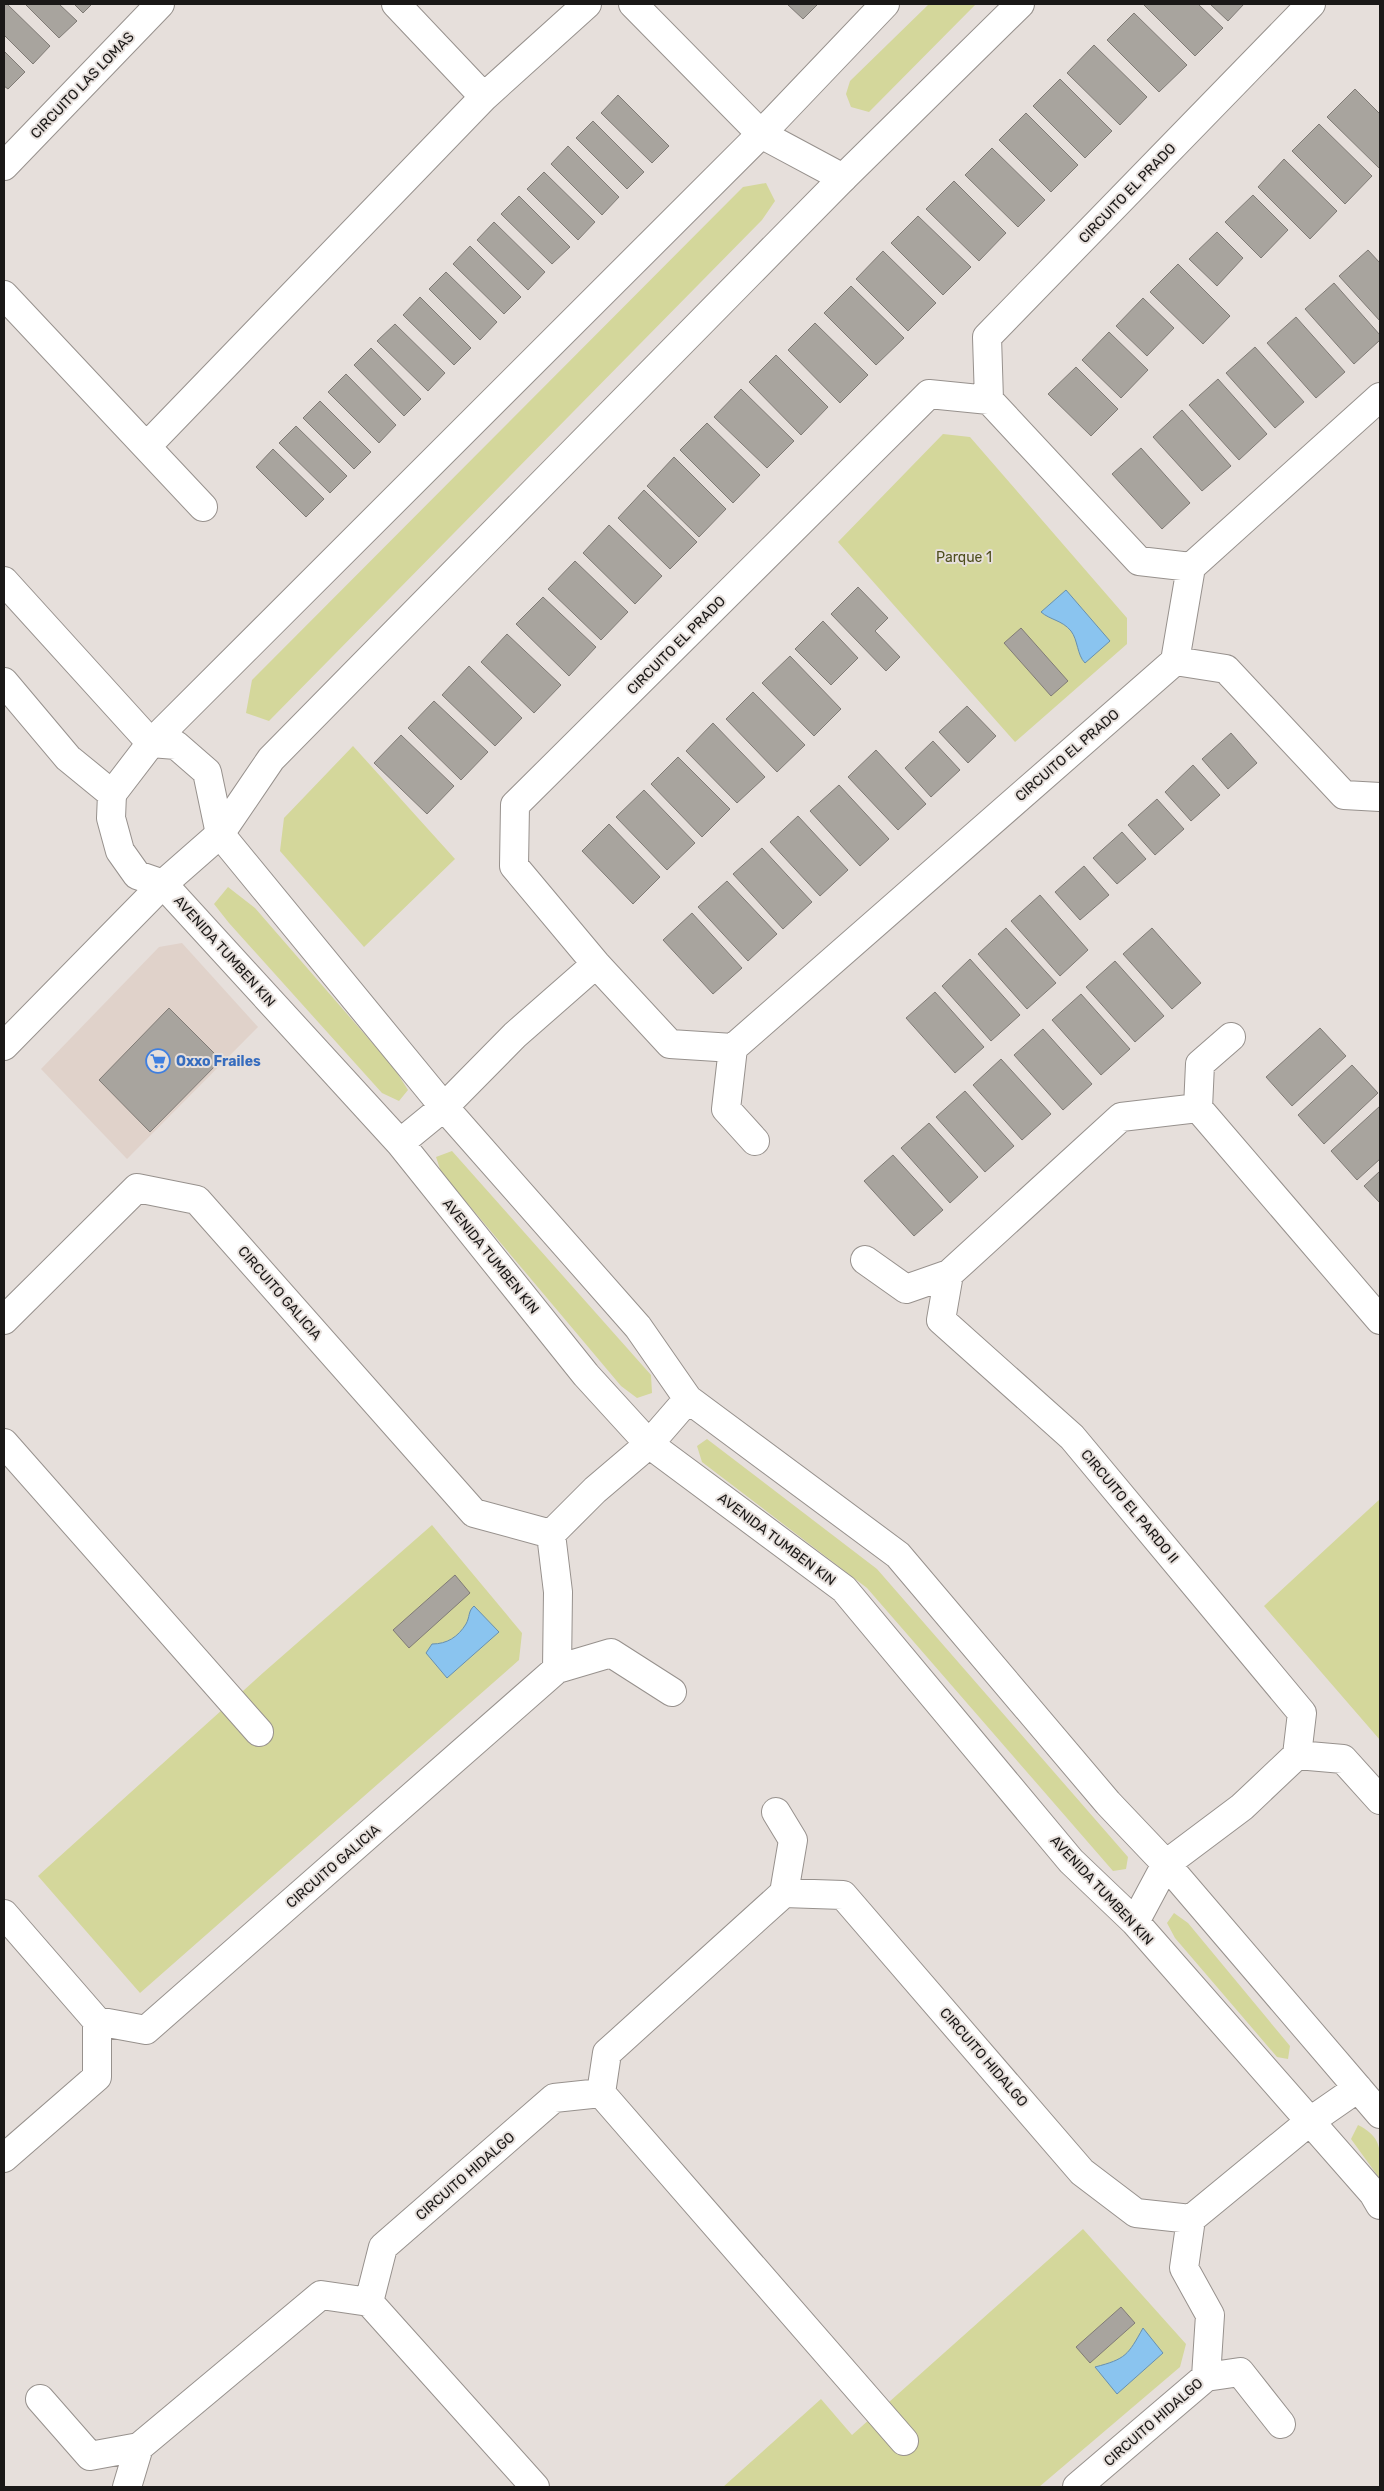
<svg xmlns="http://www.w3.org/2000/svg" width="1384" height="2491" viewBox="0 0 1384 2491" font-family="Rubik,sans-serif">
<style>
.built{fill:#e0d2ca}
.green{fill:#d4d79b}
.water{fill:#8ac4ef;stroke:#6890ae}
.building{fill:#a8a49e;stroke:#807b76}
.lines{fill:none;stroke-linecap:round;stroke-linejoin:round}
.minor-casing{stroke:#97918d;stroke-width:30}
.secondary-casing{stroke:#97918d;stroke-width:30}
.minor{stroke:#fff;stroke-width:28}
.secondary{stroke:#fff;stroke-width:28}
.labels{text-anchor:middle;stroke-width:4;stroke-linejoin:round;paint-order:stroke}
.street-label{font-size:14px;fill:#1a1817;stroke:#e6dfdb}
.park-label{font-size:14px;fill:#4d4e1c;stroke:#e6dfdb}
.shop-label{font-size:14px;font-weight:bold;fill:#366cbe;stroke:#e6dfdb;text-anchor:start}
</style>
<rect width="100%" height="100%" fill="#e6dfdb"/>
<path class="built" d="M182,943l76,84 -131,132 -86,-90 118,-122z"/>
<path class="green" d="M929,4h47l-107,108 -18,-5 -5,-13 4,-13z
M766,183l9,18 -13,19 -493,501 -23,-8 6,-33 491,-493z
M943,434l27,3 157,181v26l-112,98 -177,-200z
M353,746l102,113 -91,88 -84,-96 4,-33z
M228,887l27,21 139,160 14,22 -9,11 -17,-8 -153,-170 -15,-19z
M452,1151l199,224 1,18 -15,5 -16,-12 -180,-214 -5,-15z
M707,1439l170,130 251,288 -2,12 -13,2 -246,-283 -165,-126 -5,-16z
M1380,1499v241l-116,-134z
M432,1525l90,108 -3,27 -379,333 -102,-117 226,-204z
M1174,1913l14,10 102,123 -2,13 -11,-2 -102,-119 -8,-15z
M1358,2125c26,13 22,27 22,54l-29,-40z
M1083,2229l103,115 -6,23 -141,120h-316l98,-88 31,36z"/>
<path class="water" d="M1066,590l44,51 -25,22c-8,-8 -7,-23 -14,-32 -9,-11 -21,-11 -30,-19z
M474,1606l25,26 -52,46 -21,-25 6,-9c15,0 26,-7 34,-20 4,-7 2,-13 8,-18z
M1143,2328l20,25 -46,41 -22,-27c31,-8 33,-12 48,-39z"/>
<path class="building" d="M4,4h3l43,42 -17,18 -29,-29z
M25,4h34l18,17 -18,17z
M74,4h18l-9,9z
M787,4h31l-15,15z
M1143,4h55l25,24 -28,28z
M1210,4h34l-16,17z
M1134,13l53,52 -28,27 -52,-52z
M1094,45l53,52 -27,28 -53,-52z
M4,51l21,21 -17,17 -4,-3z
M1060,79l52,52 -27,27 -52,-52z
M1355,89l25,25v55l-53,-52z
M618,95l51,51 -17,17 -51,-50z
M1026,113l52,52 -27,27 -52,-52z
M593,121l51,51 -17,17 -51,-51z
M1319,124l53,52 -27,28 -53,-53z
M568,146l51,51 -17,18 -51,-51z
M992,148l53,52 -27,27 -53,-52z
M1284,159l53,52 -27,28 -52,-52z
M544,172l51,50 -17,18 -51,-51z
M954,181l52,52 -27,28 -53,-52z
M1253,195l35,35 -27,28 -36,-36z
M519,196l51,51 -18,17 -51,-50z
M918,216l53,51 -28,28 -52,-52z
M494,222l51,50 -17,18 -51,-50z
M1217,232l26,26 -26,28 -28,-27z
M470,246l51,51 -17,17 -51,-50z
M1368,250l12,13v58l-41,-45z
M883,251l53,52 -28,28 -52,-52z
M1178,264l52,52 -27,28 -53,-52z
M446,272l51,50 -17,18 -51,-51z
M1334,283l46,52v5l-26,24 -49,-55z
M851,286l53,52 -28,27 -52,-52z
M420,297l51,51 -17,17 -51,-50z
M1143,298l31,30 -27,28 -31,-30z
M1296,317l49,55 -29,26 -49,-55z
M815,323l53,52 -28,28 -52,-53z
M395,324l50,49 -17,18 -51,-50z
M1109,332l39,38 -27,28 -39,-38z
M1255,347l49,55 -29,26 -49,-55z
M371,348l50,51 -17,17 -50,-51z
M776,355l52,52 -27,28 -52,-53z
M1076,367l42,42 -27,27 -43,-42z
M346,374l50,51 -17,18 -51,-51z
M1218,379l49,55 -28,26 -50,-55z
M741,389l53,52 -27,27 -53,-51z
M320,401l51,51 -17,17 -51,-51z
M1182,410l49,56 -29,25 -49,-54z
M707,423l53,52 -27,28 -53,-53z
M296,426l51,50 -17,17 -51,-50z
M1141,448l49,55 -28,26 -50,-55z
M273,449l51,50 -18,18 -50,-50z
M674,457l52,52 -27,28 -52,-51z
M644,490l53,52 -27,27 -52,-51z
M609,525l53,51 -27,28 -52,-51z
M575,561l53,51 -27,28 -53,-51z
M858,587l30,31 -13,13 25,26 -14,14 -55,-57z
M543,597l53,50 -27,29 -53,-52z
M823,621l35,37 -27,27 -36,-36z
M1021,628l47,53 -17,15 -47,-53z
M507,634l54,51 -27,28 -53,-51z
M790,656l51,53 -27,27 -52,-53z
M469,666l53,52 -27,28 -53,-51z
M753,692l52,53 -28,27 -51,-53z
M434,701l54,51 -27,28 -53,-52z
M967,706l29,30 -28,27 -29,-31z
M713,723l52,54 -28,26 -51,-52z
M1231,733l26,30 -29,26 -26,-30z
M401,735l53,51 -27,28 -53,-51z
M933,741l27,29 -29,27 -26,-29z
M876,750l50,54 -28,26 -50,-53z
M678,757l52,52 -28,28 -51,-53z
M1193,765l27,30 -29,26 -26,-29z
M839,785l50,54 -29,27 -50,-55z
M644,790l51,53 -28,27 -51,-53z
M1157,799l27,30 -29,26 -27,-30z
M798,816l50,54 -28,26 -50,-54z
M609,824l51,53 -27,27 -51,-53z
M1122,832l24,27 -29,25 -24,-26z
M762,848l50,54 -29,27 -50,-55z
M1084,866l25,29 -29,25 -25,-28z
M727,881l50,53 -29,27 -50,-54z
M1040,895l48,55 -28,26 -49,-55z
M692,913l50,55 -29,26 -50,-54z
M1006,928l50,55 -29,26 -49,-55z
M1152,928l49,55 -29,26 -49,-55z
M970,959l50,56 -29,26 -49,-55z
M1115,961l49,55 -29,26 -49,-55z
M935,992l49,55 -29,26 -49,-55z
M1081,994l49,55 -29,26 -49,-55z
M169,1008l52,52 -71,72 -51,-52z
M1320,1028l26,28 -54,50 -26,-29z
M1043,1029l49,55 -29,26 -49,-55z
M1001,1059l50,55 -29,26 -49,-55z
M1352,1065l26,28 -54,51 -26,-29z
M965,1091l49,55 -29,26 -49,-55z
M1380,1106v53l-23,21 -26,-29z
M929,1123l49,54 -28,26 -49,-55z
M893,1155l50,55 -29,26 -50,-55z
M1380,1171v32l-16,-17z
M455,1575l15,18 -61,55 -16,-18z
M1121,2307l14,16 -45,40 -14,-16z"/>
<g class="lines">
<g class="minor-casing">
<path id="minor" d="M396,4l88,93
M633,4l128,130 82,44
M4,166l156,-162
M4,295l199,212
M989,400l150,161 52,6
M147,446l337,-349 103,-93
M4,581l147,162 25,2 31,27 13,62 224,273 194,220 50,72 210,156 210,248 58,61 214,250
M1175,661l51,8 118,126 36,2
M4,682l64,76 44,36 -1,24 9,33 17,24 26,9 237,259 186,232 63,69 195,145 227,272 64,61 238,271 7,12
M733,1048l-63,-4 -74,-80 -82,-98 1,-61 414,-411 60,6 -2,-63 324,-333
M1198,1108l182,212
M755,1141l-29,-32 7,-61 442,-387 16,-94 189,-170
M400,1143l44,-36 71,-72 81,-71
M865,1260l41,29 43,-15 -8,46 131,117 230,276 -5,42 46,4 37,41
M949,1274l172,-157 77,-9 2,-44 31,-27
M4,1320l133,-132 60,12 277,313 77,21 7,58 -1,77 54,-16 61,39
M4,1443l255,289
M551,1534l44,-44 54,-46 39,-45
M776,1812l17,28 -9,53 59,2 239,277 54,41 55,6
M4,1914l93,107
M1135,1922l31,-58 76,-57 55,-52
M601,2093l303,348
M4,2158l93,-81v-56l49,9 411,-361
M369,2302l166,185
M40,2399l50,57 49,-9 -12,40
M1281,2424l-41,-52 -34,5 4,-62 -26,-47 7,-49 118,-97 49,-34
M139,2447l182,-152 48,7 14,-55 171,-149 47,-5 6,-40 177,-160
M1077,2487l129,-110"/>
</g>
<g class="secondary-casing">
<path id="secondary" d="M112,794l39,-51 610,-609 124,-130
M4,1046l159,-162 57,-50 51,-75 572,-581 177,-174"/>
</g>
<use href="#minor" class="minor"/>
<use href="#secondary" class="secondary"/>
</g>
<defs>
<g id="supermarket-ring" transform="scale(1.25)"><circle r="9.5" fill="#e6dfdb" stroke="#3f7fe0" stroke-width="1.5"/><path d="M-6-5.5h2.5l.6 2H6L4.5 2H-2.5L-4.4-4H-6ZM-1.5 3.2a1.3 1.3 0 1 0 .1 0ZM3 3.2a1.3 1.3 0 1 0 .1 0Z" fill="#3f7fe0"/></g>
</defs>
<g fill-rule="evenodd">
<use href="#supermarket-ring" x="158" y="1061"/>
</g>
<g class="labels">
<g class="street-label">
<text transform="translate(82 85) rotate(-46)" y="5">CIRCUITO LAS LOMAS</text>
<text transform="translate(1127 193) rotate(-46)" y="5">CIRCUITO EL PRADO</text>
<text transform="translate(676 645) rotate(-45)" y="5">CIRCUITO EL PRADO</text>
<text transform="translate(1067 755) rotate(-41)" y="5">CIRCUITO EL PRADO</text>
<text transform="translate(225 951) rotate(48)" y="5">AVENIDA TUMBEN KIN</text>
<text transform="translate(491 1256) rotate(51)" y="5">AVENIDA TUMBEN KIN</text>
<text transform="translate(280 1293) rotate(49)" y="5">CIRCUITO GALICIA</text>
<text transform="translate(1130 1506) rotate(50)" y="5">CIRCUITO EL PARDO II</text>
<text transform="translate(777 1539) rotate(37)" y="5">AVENIDA TUMBEN KIN</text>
<text transform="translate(333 1866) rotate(-41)" y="5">CIRCUITO GALICIA</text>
<text transform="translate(1102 1890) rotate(47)" y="5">AVENIDA TUMBEN KIN</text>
<text transform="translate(984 2057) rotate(49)" y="5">CIRCUITO HIDALGO</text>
<text transform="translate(465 2176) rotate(-41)" y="5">CIRCUITO HIDALGO</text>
<text transform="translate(1153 2422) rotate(-41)" y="5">CIRCUITO HIDALGO</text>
</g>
<g class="park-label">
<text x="964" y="562">Parque 1</text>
</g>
<g class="shop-label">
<text x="176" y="1066">Oxxo Frailes</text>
</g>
</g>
<rect width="1384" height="2491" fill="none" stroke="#1a1817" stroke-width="10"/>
</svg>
